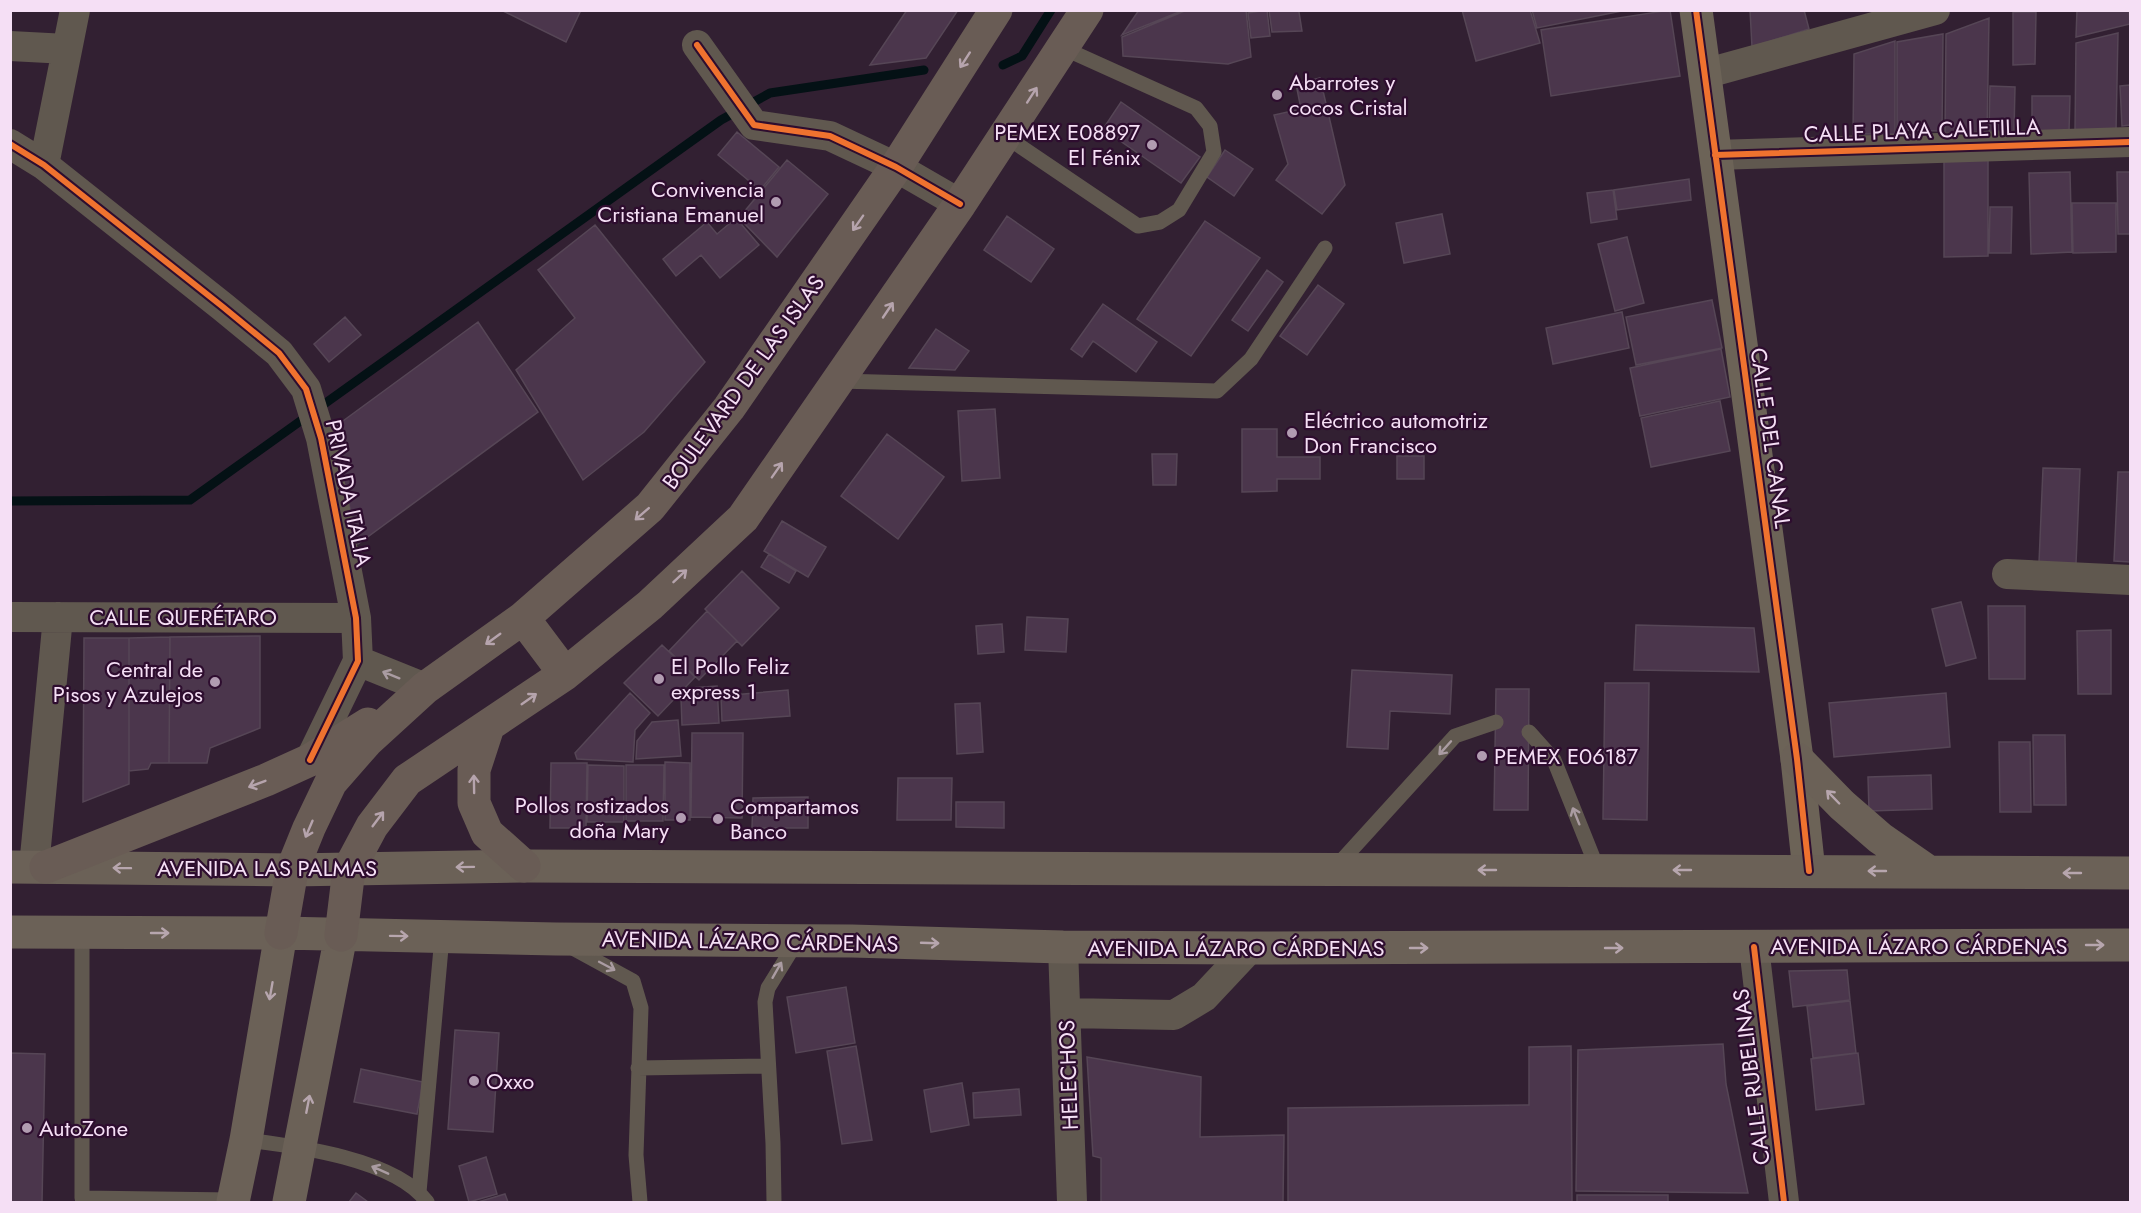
<svg xmlns="http://www.w3.org/2000/svg" width="2141" height="1213" viewBox="0 0 2141 1213" font-family="Jost,sans-serif">
<style>
.lines{fill:none;stroke-linecap:round;stroke-linejoin:round}
.stream{stroke:#041115;stroke-width:9}
.building{fill:#4b364c;stroke:#564656;stroke-width:1.5}
.lane{stroke:#60584f;stroke-width:15}
.street{stroke:#60584f;stroke-width:30}
.secondary{stroke:#6c6357;stroke-width:33}
.primary{stroke:#6b6157;stroke-width:33}
.highway{stroke:#695c55;stroke-width:33}
.cycleway-casing{stroke:#2e0d2f;stroke-width:10}
.cycleway{stroke:#ef722f;stroke-width:6}
.oneway{stroke:#b6a4ad}
.oneway2{stroke:#aa9ca2}
.oneway3{stroke:#b7a6ae}
.poi-dot{fill:#b19cb1;stroke:#2e0d2f;stroke-width:2}
.labels{text-anchor:middle;stroke-width:4.5;stroke-linejoin:round;paint-order:stroke}
.poi-label{font-size:22px;fill:#f5dff5;stroke:#2e0d2f;text-anchor:start}
.street-label{font-size:22px;fill:#f5dff5;stroke:#2e0d2f}
</style>
<rect width="100%" height="100%" fill="#322032"/>
<g class="lines">
<path class="stream" d="M1003,65l19,-9 29,-46
M10,501l180,-1 531,-380 49,-27 154,-23"/>
</g>
<path class="building" d="M501,10h80l-15,32z
M907,10h51l-32,48 -56,7z
M1139,10h45l-62,25z
M1187,10h59l5,47 -23,7 -105,-8 -1,-19z
M1267,10l3,26 -19,2 -3,-25z
M1269,10h31l-1,2 3,19 -30,1z
M1462,10h68l10,33 -64,18z
M1532,10h95l-90,18z
M1670,10l10,66 -129,20 -10,-66z
M1750,10h54l5,19 -57,18z
M2077,10h52l1,14 -54,13z
M2013,12h23l-1,52 -22,1z
M1989,18l-2,117h-42l1,-101z
M2118,33l-2,98h-41l1,-88z
M1943,34l-1,97 -45,-1v-88z
M1895,41v93h-42l1,-80z
M1320,78l25,107 -23,29 -46,-34 12,-16 -14,-49 27,-6 -5,-25z
M2130,85v40l-8,1 -2,-40z
M1990,86l25,1 -1,44h-25z
M2032,96h38l-1,36h-37z
M1121,102l79,55 -19,26 -78,-54z
M737,132l42,35 -19,23 -42,-35z
M1225,150l28,19 -19,27 -27,-19z
M787,160l41,34 -51,63 -38,-39z
M1988,160v96l-44,1v-96z
M2070,172l2,80 -41,2 -2,-81z
M2117,172h13v62h-12z
M1689,179l2,21 -74,10 -3,-20z
M1613,190l4,29 -26,4 -4,-30z
M2072,203h44v49l-43,1z
M1990,207h22l-1,46h-22z
M1442,214l8,40 -46,9 -8,-40z
M1007,216l47,33 -23,33 -47,-32z
M736,218l23,27 -39,33 -19,-23 -25,21 -13,-17 44,-37 10,12z
M1205,221l55,37 -69,98 -54,-37z
M595,225l110,137 -61,70 -61,48 -67,-110 59,-52 -37,-48z
M1627,237l17,66 -29,8 -17,-67z
M1267,270l16,12 -35,49 -16,-11z
M1318,285l26,19 -37,51 -27,-19z
M1712,300l10,48 -86,17 -10,-48z
M1103,304l54,38 -21,30 -43,-31 -11,16 -11,-8z
M1622,312l7,36 -76,16 -7,-36z
M345,317l16,18 -32,27 -15,-18z
M478,322l60,90 -180,132 -26,-115z
M936,329l33,22 -14,19 -46,-2z
M1721,349l9,48 -90,19 -10,-48z
M1720,401l10,50 -79,16 -10,-49z
M995,409l5,69 -38,3 -4,-70z
M1242,429h35v28h43v22h-43v12l-35,1z
M887,434l57,43 -46,62 -57,-43z
M1152,454h25l-1,31h-23z
M1397,456h27v23h-27z
M2043,468l37,1 -4,95 -37,-1z
M2118,472h12v90l-16,-1z
M782,521l44,26 -18,30 -44,-26z
M769,554l27,17 -7,12 -28,-16z
M742,571l37,37 -37,38 -37,-37z
M1961,602l15,56 -30,8 -14,-57z
M1988,606h37v73h-36z
M707,611l30,30 -38,39 -30,-29z
M1027,617l41,2 -2,33 -41,-2z
M1002,624l2,28 -26,2 -2,-28z
M1636,625l118,3 5,44 -125,-2z
M2111,630v64h-33l-1,-63z
M260,636v92l-50,20 -3,15h-38l1,-126z
M170,637l-1,126h-18l-3,6 -19,2v-133z
M84,638h45v146l-46,18z
M662,645l33,32 -37,39 -34,-33z
M1352,670l100,5 -2,39 -60,-3 -2,38 -41,-2z
M1605,683h44l-2,137 -44,-1z
M717,686l2,37 -37,2 -1,-27 9,-10z
M1496,689h33l-1,121h-34z
M788,690l2,26 -68,5 -1,-25z
M630,693l20,20 -15,17 -2,32 -56,-3 -2,-6z
M1946,693l4,54 -116,10 -5,-54z
M980,703l3,49 -26,2 -2,-50z
M678,720l3,36 -45,3 1,-18 15,-19z
M692,733h51l-1,85 -51,-1z
M2033,735h32l1,70h-32z
M1999,742h31l1,70h-31z
M665,762l25,1v57h-25z
M551,763h36l-1,65h-36z
M588,765l36,1v56h-37z
M626,765h38l-1,56h-37z
M1931,775l1,34 -63,2 -1,-34z
M898,778h54l-1,42h-54z
M808,797v31h-56l1,-30z
M956,802h48v26l-48,-1z
M1847,970l3,30 -57,7 -4,-36z
M846,987l9,56 -59,10 -9,-56z
M1850,1001l6,52 -43,5 -6,-52z
M455,1030l44,3 -6,99 -45,-3z
M1723,1044l3,40 22,109 -172,-2 2,-141z
M856,1046l16,94 -30,4 -15,-93z
M1571,1046l1,156h-284v-94l241,-3v-58z
M10,1053l35,1 -3,148h-32z
M1858,1053l6,51 -48,6 -5,-51z
M1087,1057l114,20 -1,60 84,-2 -1,67h-182v-44l-8,-2z
M361,1069l62,13 -6,32 -63,-12z
M962,1083l7,42 -38,7 -7,-42z
M1019,1089l2,26 -47,3 -1,-25z
M486,1157l11,37 -28,8 -10,-36z
M356,1193l12,9h-19z
M505,1194l3,8h-30z
M1577,1195h91v7h-91z"/>
<g class="lines">
<path class="lane" d="M1005,136l133,90 22,-4 19,-12 35,-58 -4,-26 -14,-18 -133,-60
M839,381l378,10 34,-32 74,-111
M1529,732l25,28 44,110
M1334,869l121,-133 41,-14
M82,932v266l151,2
M569,946l64,35 8,27 -5,147 4,47
M638,1068l130,-2
M246,1140c50,6 150,19 181,62
M419,1192l23,-255
M774,1202l-1,-59 -8,-141 3,-14 29,-47"/>
<path class="street" d="M697,45l57,80 76,11 66,31 64,37
M10,46l57,3
M1704,74l231,-64
M10,144l34,21 179,142 56,46 27,36 15,49 35,180 2,43 -48,99
M1715,155l415,-13
M44,165l31,-155
M2007,574l123,6
M10,617l346,1
M358,661l67,27
M34,867l24,-250
M1063,947l9,255
M1754,947l30,255
M1066,1013l108,2 30,-18 46,-49"/>
<path class="secondary" d="M1696,10l101,749 12,112"/>
<path class="primary" d="M1797,759l45,46 38,33 49,34
M10,867l282,3 232,-4 1606,7
M10,932l271,1 275,6 296,2 211,6 187,1 880,-3
M233,1202l13,-62 35,-207
M289,1202l52,-267"/>
<path class="highway" d="M523,618l42,56
M488,727l-14,43v33l13,30 37,33
M46,867l220,-87 44,-20 58,-36
M281,933l11,-63 17,-42 22,-46 36,-41 58,-53 98,-70 127,-111 79,-99 167,-241 100,-157
M341,935l8,-66 23,-43 35,-46 158,-106 85,-69 93,-87 217,-314 127,-194"/>
<g class="cycleway-casing">
<path id="cycleway" d="M1696,10l101,749 12,112
M697,45l57,80 76,11 66,31 64,37
M10,144l34,21 179,142 56,46 27,36 15,49 35,180 2,43 -48,99
M1715,155l415,-13
M1754,947l30,255"/>
</g>
<use href="#cycleway" class="cycleway"/>
</g>
<defs><path id="oneway-shaft" d="M-6 0H5M1.5-3L5.5 0L1.5 3" fill="none" stroke-width="1.6" stroke-linecap="round" stroke-linejoin="round" transform="scale(1.5)"/></defs>
<g class="oneway">
<use href="#oneway-shaft" transform="translate(965 60) rotate(123)"/>
<use href="#oneway-shaft" transform="translate(1032 95) rotate(-57)"/>
<use href="#oneway-shaft" transform="translate(858 223) rotate(125)"/>
<use href="#oneway-shaft" transform="translate(888 310) rotate(-56)"/>
<use href="#oneway-shaft" transform="translate(777 470) rotate(-55)"/>
<use href="#oneway-shaft" transform="translate(642 514) rotate(139)"/>
<use href="#oneway-shaft" transform="translate(680 576) rotate(-43)"/>
<use href="#oneway-shaft" transform="translate(493 639) rotate(144)"/>
<use href="#oneway-shaft" transform="translate(529 699) rotate(-35)"/>
<use href="#oneway-shaft" transform="translate(257 784) rotate(159)"/>
<use href="#oneway-shaft" transform="translate(474 784) rotate(-91)"/>
<use href="#oneway-shaft" transform="translate(378 819) rotate(-53)"/>
<use href="#oneway-shaft" transform="translate(309 829) rotate(113)"/>
</g>
<g class="oneway2">
<use href="#oneway-shaft" transform="translate(391 675) rotate(-158)"/>
<use href="#oneway-shaft" transform="translate(1445 748) rotate(132)"/>
<use href="#oneway-shaft" transform="translate(1576 816) rotate(-112)"/>
<use href="#oneway-shaft" transform="translate(607 966) rotate(28)"/>
<use href="#oneway-shaft" transform="translate(777 970) rotate(-60)"/>
<use href="#oneway-shaft" transform="translate(380 1170) rotate(-156)"/>
</g>
<g class="oneway3">
<use href="#oneway-shaft" transform="translate(1833 797) rotate(-134)"/>
<use href="#oneway-shaft" transform="translate(465 867) rotate(179)"/>
<use href="#oneway-shaft" transform="translate(122 868) rotate(-179)"/>
<use href="#oneway-shaft" transform="translate(1487 870) rotate(-180)"/>
<use href="#oneway-shaft" transform="translate(1682 870) rotate(-180)"/>
<use href="#oneway-shaft" transform="translate(1877 871) rotate(-180)"/>
<use href="#oneway-shaft" transform="translate(2072 873) rotate(-180)"/>
<use href="#oneway-shaft" transform="translate(160 933)"/>
<use href="#oneway-shaft" transform="translate(399 936) rotate(1)"/>
<use href="#oneway-shaft" transform="translate(930 943) rotate(2)"/>
<use href="#oneway-shaft" transform="translate(2095 945)"/>
<use href="#oneway-shaft" transform="translate(1419 948)"/>
<use href="#oneway-shaft" transform="translate(1614 948)"/>
<use href="#oneway-shaft" transform="translate(271 991) rotate(100)"/>
<use href="#oneway-shaft" transform="translate(308 1104) rotate(-79)"/>
</g>
<g class="poi-dot">
<circle cx="1277" cy="95" r="6"/>
<circle cx="1152" cy="145" r="6"/>
<circle cx="776" cy="202" r="6"/>
<circle cx="1292" cy="433" r="6"/>
<circle cx="659" cy="679" r="6"/>
<circle cx="215" cy="682" r="6"/>
<circle cx="1482" cy="756" r="6"/>
<circle cx="681" cy="818" r="6"/>
<circle cx="718" cy="819" r="6"/>
<circle cx="474" cy="1081" r="6"/>
<circle cx="27" cy="1128" r="6"/>
</g>
<g class="labels">
<g class="poi-label">
<text x="1289" y="90">Abarrotes y<tspan x="1289" dy="25">cocos Cristal</tspan></text>
<text x="1140" y="140" text-anchor="end">PEMEX E08897<tspan x="1140" dy="25">El Fénix</tspan></text>
<text x="764" y="197" text-anchor="end">Convivencia<tspan x="764" dy="25">Cristiana Emanuel</tspan></text>
<text x="1304" y="428">Eléctrico automotriz<tspan x="1304" dy="25">Don Francisco</tspan></text>
<text x="671" y="674">El Pollo Feliz<tspan x="671" dy="25">express 1</tspan></text>
<text x="203" y="677" text-anchor="end">Central de<tspan x="203" dy="25">Pisos y Azulejos</tspan></text>
<text x="1494" y="764">PEMEX E06187</text>
<text x="669" y="813" text-anchor="end">Pollos rostizados<tspan x="669" dy="25">doña Mary</tspan></text>
<text x="730" y="814">Compartamos<tspan x="730" dy="25">Banco</tspan></text>
<text x="486" y="1089">Oxxo</text>
<text x="39" y="1136">AutoZone</text>
</g>
<g class="street-label">
<text transform="translate(1922 130) rotate(-2)" y="8">CALLE PLAYA CALETILLA</text>
<text transform="translate(743 382) rotate(-54)" y="8">BOULEVARD DE LAS ISLAS</text>
<text transform="translate(1771 438) rotate(82)" y="8">CALLE DEL CANAL</text>
<text transform="translate(349 493) rotate(78)" y="8">PRIVADA ITALIA</text>
<text x="183" y="625">CALLE QUERÉTARO</text>
<text x="267" y="876">AVENIDA LAS PALMAS</text>
<text transform="translate(750 941) rotate(1)" y="8">AVENIDA LÁZARO CÁRDENAS</text>
<text x="1919" y="954">AVENIDA LÁZARO CÁRDENAS</text>
<text x="1236" y="956">AVENIDA LÁZARO CÁRDENAS</text>
<text transform="translate(1068 1075) rotate(-92)" y="8">HELECHOS</text>
<text transform="translate(1751 1077) rotate(-97)" y="8">CALLE RUBELINAS</text>
</g>
</g>
<rect width="2141" height="1213" fill="none" stroke="#f5dff5" stroke-width="24"/>
</svg>
